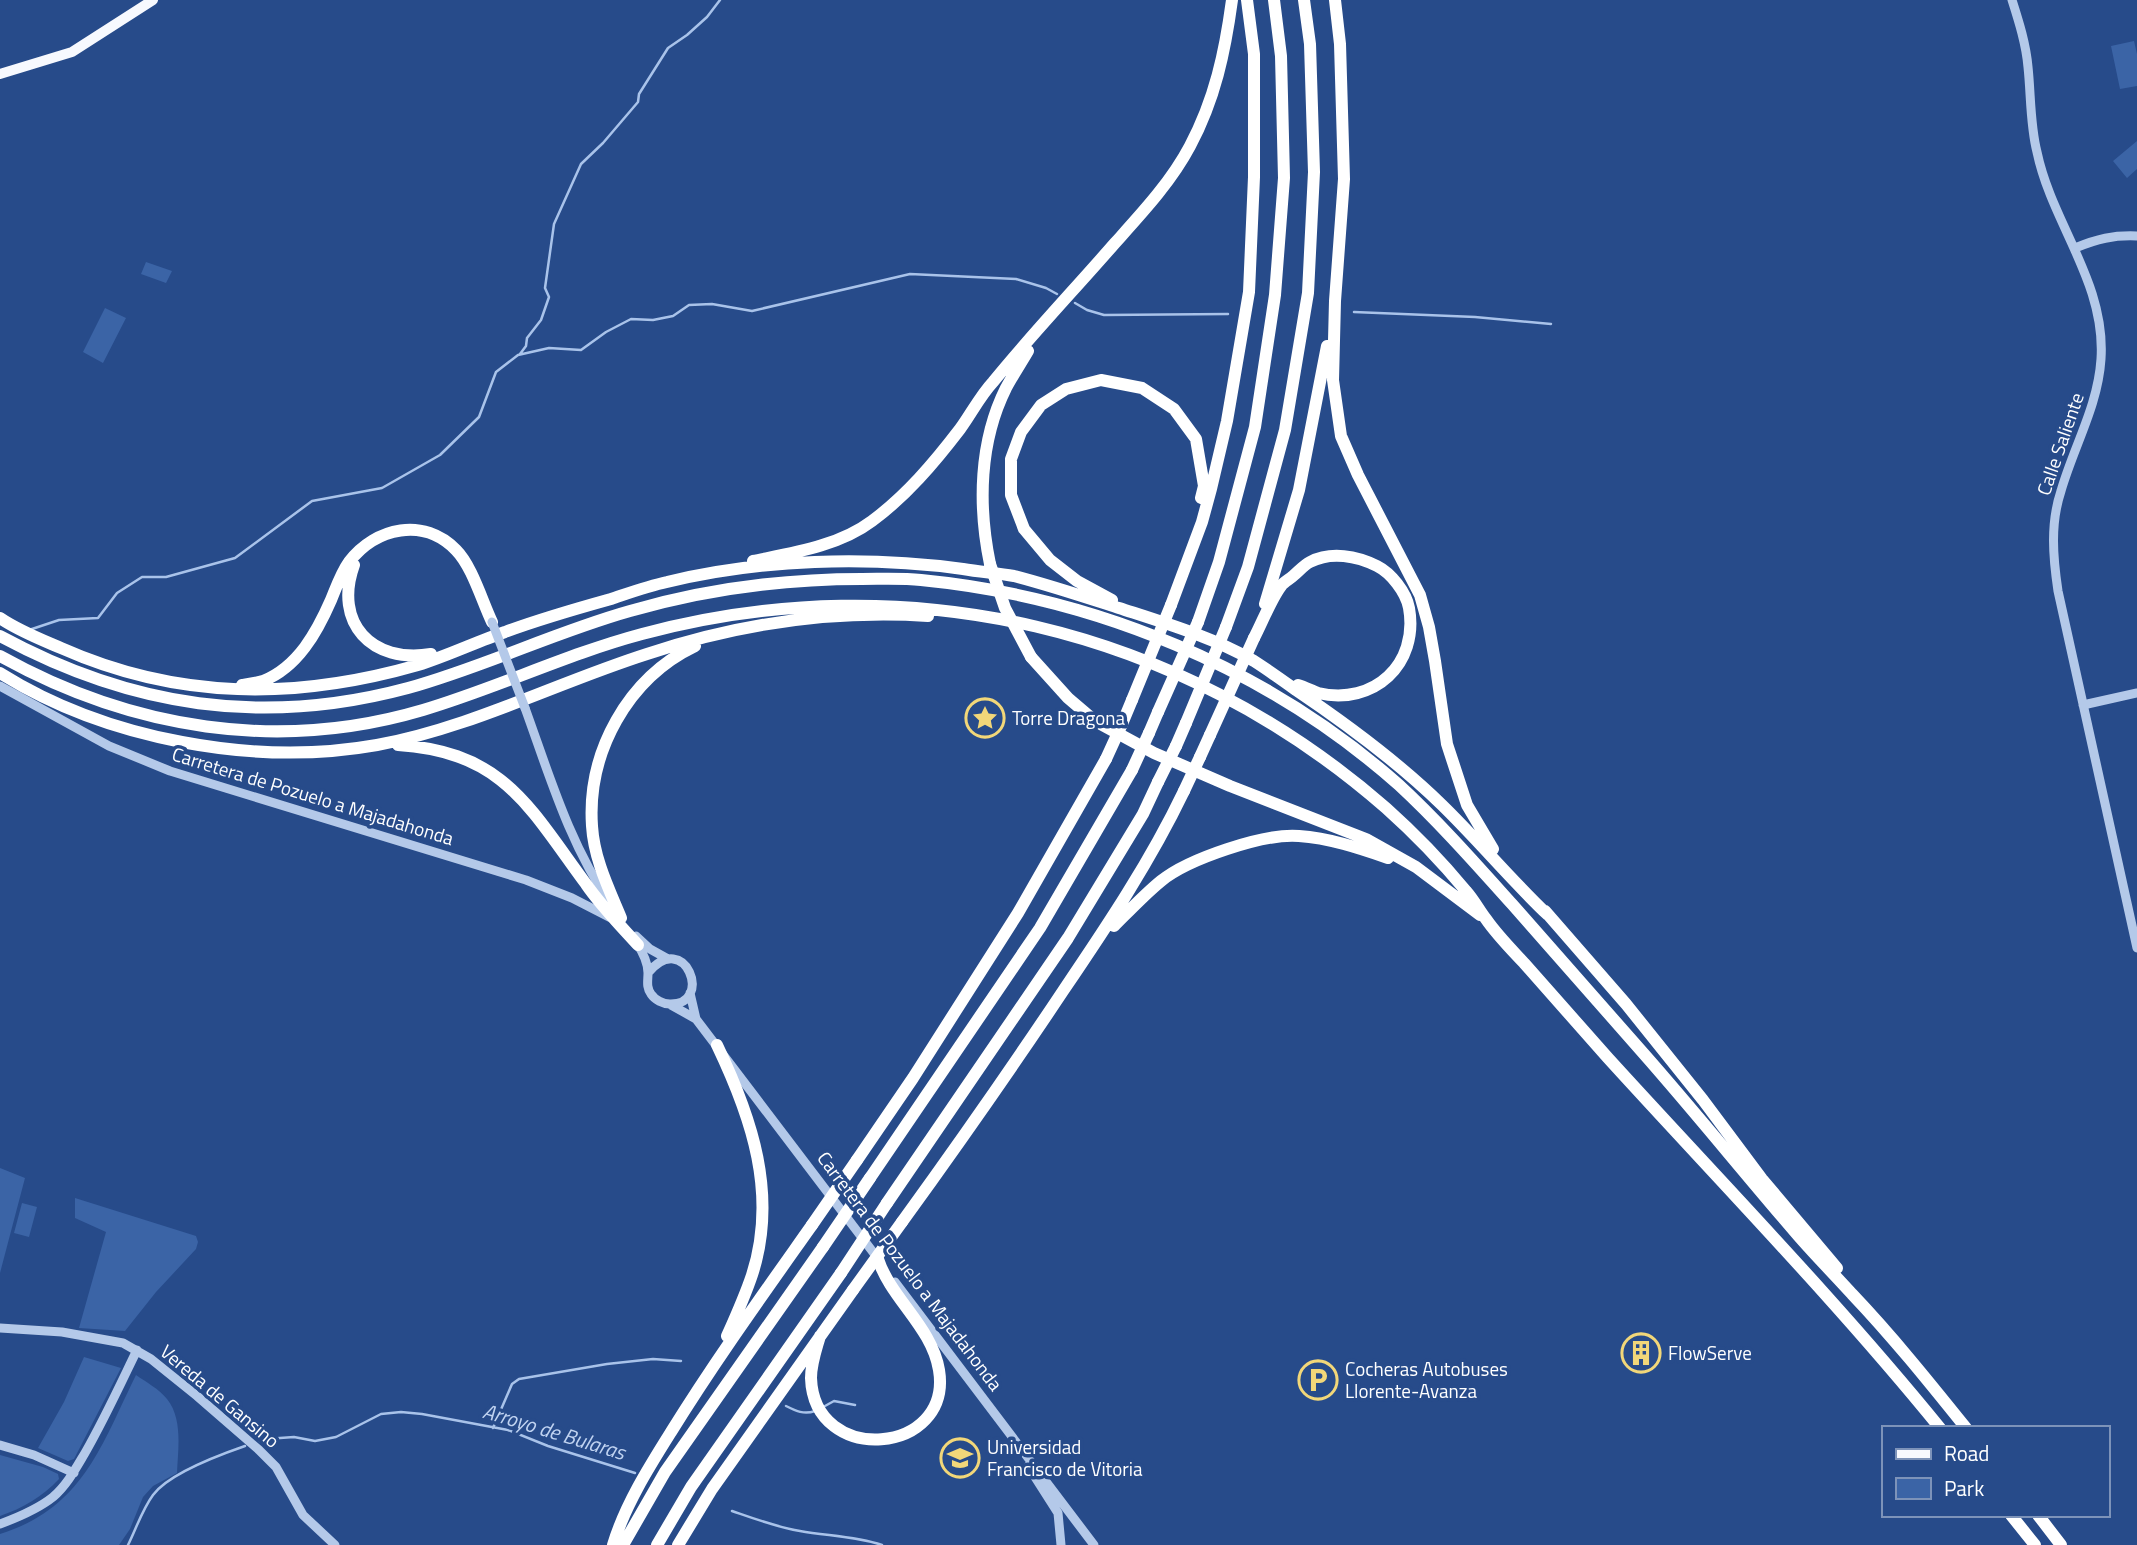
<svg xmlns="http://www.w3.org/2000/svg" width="2137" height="1545" viewBox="0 0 2137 1545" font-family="'Titillium Web',sans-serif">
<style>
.green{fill:#3b64a6}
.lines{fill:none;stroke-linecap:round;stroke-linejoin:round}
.stream{stroke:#a9c3ea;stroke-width:2.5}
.minor{stroke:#b4c9e9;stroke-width:9}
.major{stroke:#f7f9fe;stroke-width:10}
.highway{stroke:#fff;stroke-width:12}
.minor-bridge{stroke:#b4c9e9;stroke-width:9}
.highway-bridge{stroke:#fff;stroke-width:12}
.labels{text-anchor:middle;stroke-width:7;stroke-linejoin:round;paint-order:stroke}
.street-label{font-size:19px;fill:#fff;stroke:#274b8a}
.poi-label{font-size:19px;fill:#fff;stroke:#274b8a;text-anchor:start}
.water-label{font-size:21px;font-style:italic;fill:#c0d3f1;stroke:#274b8a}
</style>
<rect width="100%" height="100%" fill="#274b8a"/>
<path class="green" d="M2134,41l3,13v32l-17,3 -9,-43z
M2137,141v28l-10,9 -14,-17z
M146,262l26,9 -6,12 -25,-9z
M105,308l21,10 -23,45 -20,-11z
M0,1168l25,10 -25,95z
M75,1198l121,38 2,6 -2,7 -40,43 -31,39 -46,-3 27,-96 -31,-14z
M22,1203l15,4 -8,30 -15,-4z
M84,1357l37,11 -47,91 -6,2 -30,-13 26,-46z
M136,1375c10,7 23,14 31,24 16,20 11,50 10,74l-24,13 -10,11 -13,32 -11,16h-119v-11c83,-26 101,-88 136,-159z
M0,1455l43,12 15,7 1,5c-17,18 -36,29 -59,37z"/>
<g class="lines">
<path class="stream" d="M1075,303l12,7 17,5 124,-1
M1354,312l121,5 76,7
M520,354l6,-8 1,-8 14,-18 8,-23 -4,-9 9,-64 27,-60 22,-21 35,-41 1,-8 29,-46 19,-13 20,-18 13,-17
M29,630l30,-10 39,-2 19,-25 25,-16h24l69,-19 77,-57 70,-13 58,-33 39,-38 17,-45 22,-17 31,-7 32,2 25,-18 25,-13 22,1 20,-4 16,-11 23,-1 40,7 158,-37 106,5 30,9 11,6
M786,1406c10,5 18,9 29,5
M825,1406l9,-5 21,4
M493,1428l19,-44 7,-5 88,-15 46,-5 28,2
M260,1441l6,-2 28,-2 21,4 21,-4 45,-23 20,-2 21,2 86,16 40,16 87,27
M732,1511c23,8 44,16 68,20 28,5 55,5 82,14
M128,1545c8,-16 14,-35 25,-50 16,-22 66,-40 92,-49"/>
<path class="minor" d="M2012,0c7,22 14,44 16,67 3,28 2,58 9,85 15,72 69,130 64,207 -3,47 -27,87 -40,132 -11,33 -8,66 -3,100l79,357
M2075,248c22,-9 38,-13 62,-12
M0,686l109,60 61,25 356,109 46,18 37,19
M2083,705l54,-12
M525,708c24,66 45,138 86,196
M636,936l14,13 18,10
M636,942c6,9 12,20 12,31 0,8 -2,14 3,21 4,6 12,10 19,10 44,1 15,-76 -22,-31
M690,993l6,26
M671,1005l25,14 183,241
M895,1282l199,263
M0,1328l62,4 61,11 28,16 46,37 62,54 17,17 27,48 32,30
M0,1445l34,10 40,18
M1028,1466l30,47 3,32
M0,1524c19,-7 38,-15 53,-27 14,-12 23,-29 32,-44 19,-33 35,-68 52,-103"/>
<path class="major" d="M0,74l72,-22 81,-52"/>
<path class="highway" d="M1335,0l5,44 4,135 -9,122 -2,79 8,56 17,39 62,120 9,32 6,34 12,83 20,61 26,44
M753,561c39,-8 86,-15 119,-40 34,-25 62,-58 88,-92 11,-15 20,-33 33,-47 39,-48 82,-93 122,-139 27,-30 56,-61 75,-97 25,-47 35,-94 42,-146
M990,564c-12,-58 -11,-122 16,-176 7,-13 15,-25 22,-37
M354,565c-21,58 18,99 77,89
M1112,600l-35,-19 -27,-21 -26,-31 -13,-34v-36l10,-27 20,-27 25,-16 35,-9 41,8 32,21 22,30 8,47 -3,12
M1265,604l34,-114 28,-144
M1171,605l31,-83 9,-33 16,-68 22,-129 5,-115v-123l-7,-54
M0,618c19,13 40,21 61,30 117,52 235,52 357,17 29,-9 58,-23 87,-33 35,-13 70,-23 106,-33 18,-6 37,-13 56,-17 95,-23 200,-26 296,-13 17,3 34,4 51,7 35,9 71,21 105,32 46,15 93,29 135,53 14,9 28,19 42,29 52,35 101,71 146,115 37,36 69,75 106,110
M1198,622l21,-60 36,-135 20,-132 9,-117 -3,-122 -7,-56
M1226,627l22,-60 37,-137 23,-137 6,-121 -4,-128 -6,-44
M0,636c131,71 263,91 408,52 76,-21 147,-56 222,-77 76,-22 154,-32 232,-32 20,0 40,-1 59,1 175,17 346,88 478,205 40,37 77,79 113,119 44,50 88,100 132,150 52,59 101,120 152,179 18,21 37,40 56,61 40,42 77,88 114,134
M1254,638c8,-15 17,-39 27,-52 3,-4 9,-7 12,-10 6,-5 11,-11 17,-14 21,-11 47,-6 67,4 14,7 29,26 32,42 10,56 -35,98 -91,85 -6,-2 -13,-6 -20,-8
M0,656c131,73 278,97 423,54 74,-22 144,-56 219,-76 265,-71 537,-7 744,174 28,25 56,54 80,83 8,9 13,19 20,28 11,16 25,30 38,44 28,32 56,63 84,95 111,122 227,241 332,370
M1031,657l37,41 27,23 59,32 76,33 136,53 50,28 64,48
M0,673c105,66 254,94 377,72 93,-17 179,-62 270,-91 90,-30 186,-44 281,-38
M242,685c7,-1 15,-2 21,-4 35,-14 54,-49 68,-81 5,-12 10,-27 18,-38 27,-35 75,-45 107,-12 16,16 26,51 36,72
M1122,724l10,-24
M1149,733l9,-21
M398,745c106,7 131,62 188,139 15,22 34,41 52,61
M1176,746l10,-23
M1200,757l10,-22
M1545,911l81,93 77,96 59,79 75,89
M621,918c-12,-29 -27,-59 -29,-92 -5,-74 36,-148 103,-180
M1114,926c15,-15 31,-32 47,-45 27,-22 103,-48 138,-45 30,2 60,12 89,22
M717,1045c35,73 61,150 35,230 -7,21 -16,41 -25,61
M857,1160l56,-82 105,-165 88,-154
M870,1178l170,-250 92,-158
M887,1203l181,-265 75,-124 15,-32
M902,1222c55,-76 109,-153 161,-231 44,-65 87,-129 121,-200
M820,1336c-4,14 -9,27 -9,42 3,89 142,77 128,-8 -7,-43 -48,-71 -61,-111
M2011,1515l24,30
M2038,1515l23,30
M613,1545c12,-40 36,-78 58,-113 44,-71 93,-139 141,-207
M623,1545l42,-73 158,-225
M657,1545l34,-58 150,-214
M678,1545l34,-56 141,-199"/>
<path class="minor-bridge" d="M492,622l33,86"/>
<path class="highway-bridge" d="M990,564l15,44 26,49
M1132,700l39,-95
M1158,712l40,-90
M1186,723l40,-96
M1210,735l44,-97
M1106,759l16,-35
M1132,770l17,-37
M1158,782l18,-36
M1184,791l16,-34
M812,1225l45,-65
M823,1247l47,-69
M841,1273l46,-70
M853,1290l49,-68"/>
</g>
<defs>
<g id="sight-ring" transform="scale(2.0125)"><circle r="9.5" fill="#274b8a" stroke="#f2d779" stroke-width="1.5"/><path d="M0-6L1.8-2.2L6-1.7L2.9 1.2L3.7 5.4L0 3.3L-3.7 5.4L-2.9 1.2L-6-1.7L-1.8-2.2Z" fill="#f2d779"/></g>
<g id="building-ring" transform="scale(2.0125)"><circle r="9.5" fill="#274b8a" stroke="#f2d779" stroke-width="1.5"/><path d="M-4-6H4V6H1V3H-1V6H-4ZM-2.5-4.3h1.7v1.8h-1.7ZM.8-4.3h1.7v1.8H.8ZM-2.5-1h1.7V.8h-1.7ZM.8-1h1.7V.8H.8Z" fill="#f2d779"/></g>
<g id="parking-ring" transform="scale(2.0125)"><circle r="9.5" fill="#274b8a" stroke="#f2d779" stroke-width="1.5"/><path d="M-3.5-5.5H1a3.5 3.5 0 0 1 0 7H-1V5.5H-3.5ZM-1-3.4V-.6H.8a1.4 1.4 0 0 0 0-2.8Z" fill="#f2d779"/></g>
<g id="university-ring" transform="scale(2.0125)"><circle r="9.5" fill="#274b8a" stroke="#f2d779" stroke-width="1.5"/><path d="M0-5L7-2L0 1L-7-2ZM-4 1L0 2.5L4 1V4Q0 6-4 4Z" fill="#f2d779"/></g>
</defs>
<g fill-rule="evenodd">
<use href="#sight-ring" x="985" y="718"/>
<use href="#building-ring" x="1641" y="1353"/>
<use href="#parking-ring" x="1318" y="1380"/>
<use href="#university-ring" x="960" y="1458"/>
</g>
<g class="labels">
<g class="street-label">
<text transform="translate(2060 444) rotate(-71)" y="7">Calle Saliente</text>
<text transform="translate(313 796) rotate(17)" y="7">Carretera de Pozuelo a Majadahonda</text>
<text transform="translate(910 1271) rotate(53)" y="7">Carretera de Pozuelo a Majadahonda</text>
<text transform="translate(220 1396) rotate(40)" y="7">Vereda de Gansino</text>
</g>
<g class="poi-label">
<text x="1012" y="725">Torre Dragona</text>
<text x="1668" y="1360">FlowServe</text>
<text x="1345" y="1376">Cocheras Autobuses<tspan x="1345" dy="22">Llorente-Avanza</tspan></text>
<text x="987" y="1454">Universidad<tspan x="987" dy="22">Francisco de Vitoria</tspan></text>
</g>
<g class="water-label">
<text transform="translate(554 1432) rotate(17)" y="7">Arroyo de Bularas</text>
</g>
</g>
<rect x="1882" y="1426" width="228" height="91" fill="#274b8a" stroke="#7d93b9" stroke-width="2"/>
<rect x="1896" y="1449" width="35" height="10" fill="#f7f9fe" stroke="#7d93b9" stroke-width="2"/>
<text x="1944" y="1461" font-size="21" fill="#ffffff">Road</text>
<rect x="1896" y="1478" width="35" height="21" fill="#3b64a6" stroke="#7d93b9" stroke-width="2"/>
<text x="1944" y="1496" font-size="21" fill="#ffffff">Park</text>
</svg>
